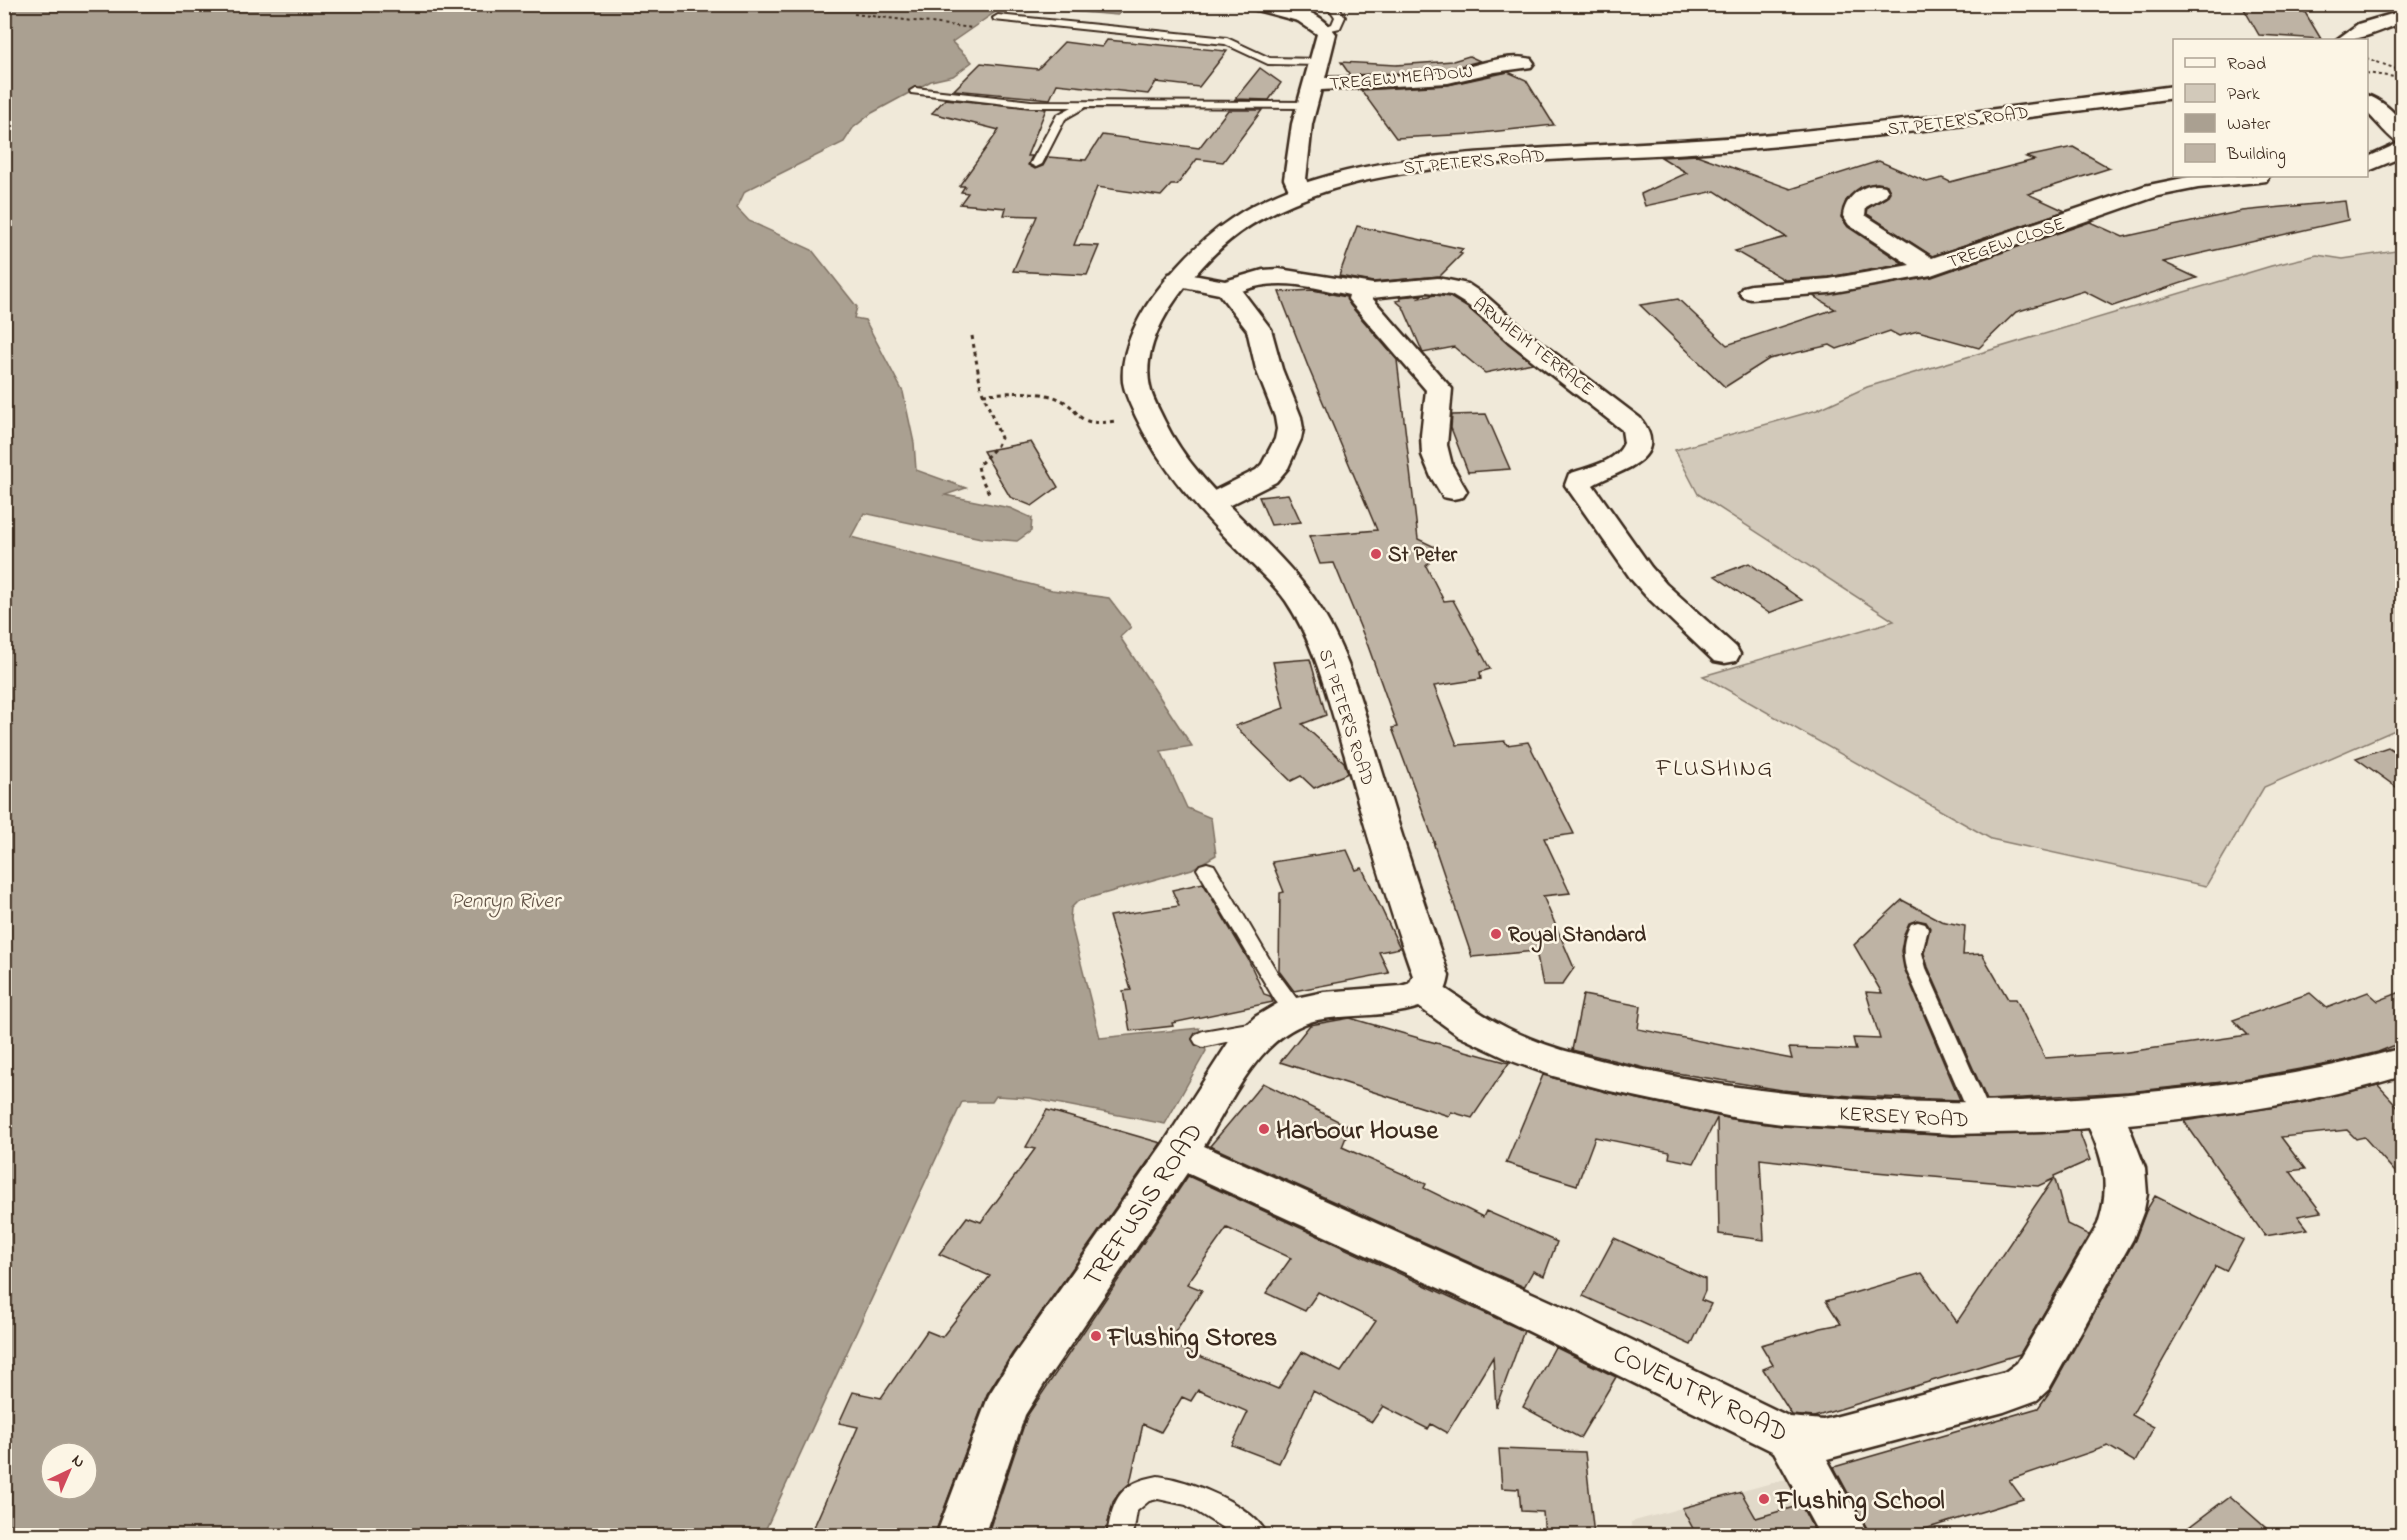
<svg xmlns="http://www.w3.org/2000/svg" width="2407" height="1540" viewBox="0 0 2407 1540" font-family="'Indie Flower',sans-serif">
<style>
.built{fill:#e1d9c9}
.green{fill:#d2c9ba;stroke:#867a6c;stroke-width:1.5}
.water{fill:#aaa091;stroke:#7e7163;stroke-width:1.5;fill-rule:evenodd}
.building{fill:#beb3a4;stroke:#3b2a1e;stroke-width:1.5;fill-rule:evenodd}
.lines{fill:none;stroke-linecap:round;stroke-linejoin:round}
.lane-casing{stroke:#3b2a1e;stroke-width:4}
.street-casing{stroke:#3b2a1e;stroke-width:5}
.secondary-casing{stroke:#3b2a1e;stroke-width:5}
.path-far1{stroke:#3b2a1e;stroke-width:2;stroke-dasharray:3 3;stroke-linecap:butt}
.path{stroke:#3b2a1e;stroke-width:3;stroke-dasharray:4 4;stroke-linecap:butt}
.lane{fill:#fcf5e5;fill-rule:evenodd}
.street{fill:#fcf5e5;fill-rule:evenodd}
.secondary{fill:#fcf5e5;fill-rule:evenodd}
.poi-dot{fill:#d1495b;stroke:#fcf5e5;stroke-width:2}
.labels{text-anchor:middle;stroke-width:5;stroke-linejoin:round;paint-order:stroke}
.far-street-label{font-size:18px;fill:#3b2a1e;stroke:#fcf5e5}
.poi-label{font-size:21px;font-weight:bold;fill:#3b2a1e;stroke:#fcf5e5;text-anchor:start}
.street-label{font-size:21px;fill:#3b2a1e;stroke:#fcf5e5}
.water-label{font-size:22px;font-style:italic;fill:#625346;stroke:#fcf5e5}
.quarter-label{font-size:24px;letter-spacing:1.5px;fill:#3b2a1e;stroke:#fcf5e5}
.near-poi-label{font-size:26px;font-weight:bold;fill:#3b2a1e;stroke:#fcf5e5;text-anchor:start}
.near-street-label{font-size:26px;fill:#3b2a1e;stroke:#fcf5e5}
</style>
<rect width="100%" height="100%" fill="#f0e9d9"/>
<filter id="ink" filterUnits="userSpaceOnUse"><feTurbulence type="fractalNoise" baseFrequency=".0167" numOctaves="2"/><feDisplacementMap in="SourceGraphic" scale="12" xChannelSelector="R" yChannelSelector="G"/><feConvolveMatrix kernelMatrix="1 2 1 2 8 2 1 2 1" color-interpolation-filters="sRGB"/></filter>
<g filter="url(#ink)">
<path class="built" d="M1804,1474l33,61h-205l-1,-13z"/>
<path class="green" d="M2402,250v477l-138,60 -58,99 -215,-47 -288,-163 191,-55 -196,-127 -23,-44 142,-40 50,-23 404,-121 46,-11 26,4z"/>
<path class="water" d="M5,5h1121l-8,10 -114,-9 -52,36 20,20 -19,14 -22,5 -59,32 -19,15 -9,14 -99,49 -8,17 12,13 63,29 45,57 -3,11 11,2 38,72 11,51 2,27 50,18 -21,7 65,13 22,10 -1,13 -14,10 -36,-3 -117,-25 -13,24 201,53 57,8 22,29 -11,10 72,109 -31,5 26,57 24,10 5,37 -24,14 -114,32 -7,7 -1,12 30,118 99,-10 7,23 -41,73 -135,-26 -34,-2 -4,6h-30l-199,433 -758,1zM51,1453h36v36h-36z"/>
<path class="building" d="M2270,4h30l21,35 -62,-4 -15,-26 25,-2z
M1107,40l120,11 -28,36 -43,-5 -8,12 -91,-10 -7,15 -96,-9 27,-27 57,6 26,-27 38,5z
M1469,56l11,5 -31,8 -46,4 -53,2 -9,-13 55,3 57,-4z
M1260,68l21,15 -12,17 -34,-1z
M1508,72l18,8 28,45 -82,9 -76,4 -35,-48 87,-5z
M945,99l101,10 -19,47h5l-4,9 7,4 8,-3 5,-9 38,3 16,-25 97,13 29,-38h34l-39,52 -26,-3 -20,26h-6l-10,11 -64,-9 -23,58 25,1 -12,29 -74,-4 24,-55 -33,-1 2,-7 -46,-4 8,-11 -7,-1 4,-6h-6l40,-56 -67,-17z
M2073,147l37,21 -82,26 37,17 -133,45 -65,-42 1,-6 19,-11 3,-5 -3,-7 -10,-2 -15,3 -16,15 -5,16 7,10 56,37 -75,13 -44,3 -50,-29 51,-14 -71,-46 -70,15 -4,-12 46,-21 -26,-16 36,-2 94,34 88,-28 48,21 15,-4 8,4 84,-22 -8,-3z
M2345,201l3,19 -185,42 34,16 -84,28 -29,-15 -68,21 -37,36 -61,-17 -19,5 -9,-5 -53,18 -7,-4 -61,14 -44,28 -85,-82 38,-6 49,46 108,-36 -22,-13 119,-19 158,-55 33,15 119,-26z
M1357,226l106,23 -4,4 3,1 -22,22 -67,6 -34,-6z
M1313,290l33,7 4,8 47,55 21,179 23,11 -15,16 18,35 9,-1 37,69 -10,3 1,7 -47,7 23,59 48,-4 2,4 21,-3 46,92 -30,4 26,55 -27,3 31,72 -12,17h-19l-7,-34 -64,6 -39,-115 2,2 -43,-116 5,-1 -29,-81 -34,-83 -14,1 -11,-28 68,-6 -68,-161 -30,-77z
M1422,295l-3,3 16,-3 15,2 18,11 64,55 -47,10 -31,-26 -31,6 -20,-46 -7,-6 5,-1 -2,-3z
M1486,414l24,55 -42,3 -17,-44 1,-13z
M1031,442l27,45 -26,19 -22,-9 -27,-46z
M1288,494l13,28 -30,3 -12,-28z
M1749,563l53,37 -33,13 -54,-37z
M1310,659l16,56 -24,9 42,38 4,11 -34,15 -13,-12 -10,5 -56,-55 49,-18 -11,-46z
M2388,747l15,10v35l-47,-34z
M1347,850l9,20 6,-2 38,80 -21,4 10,21 -95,18 -15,-20 1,-78 4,-1 -12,-30z
M1203,883l45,76 16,35 6,2 3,6 -101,21 1,3 -43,5 -7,-40 8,-1 -22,-74 70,-10 -7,-16z
M1902,900l39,21 24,5 -2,29 19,-1 26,45h8l29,59 75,-5 128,-18 -15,-15 77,-27 17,15 41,-16 10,9 25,-10v51l-25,10 -44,11 -102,18 -104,11 -141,8 -59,-133 -4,-14 6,-25 -4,-6 -9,-2 -8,3 -5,11 -3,17 3,17 56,132 -109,-4 -69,-6 -137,-22 -73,-18 11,-55 58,11 -3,23 154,30 -3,-11 67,2 -3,-12 27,1 -14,-47 16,1 -28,-48z
M1350,1018l79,23 80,22 -37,55 -21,-6 -2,4 -169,-54 30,-37z
M1543,1075l67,18 127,27 45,6 171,10 126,-5 11,29 -36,16 13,48 22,11 -69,119 -206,63 -22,-2 -29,-46 10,-4 -12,-20 60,-17 20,-4 -15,-23 96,-28 35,49 96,-143 -15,7 -186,-16 -92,-11 4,81 -45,-6 -2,-116 -23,45 -25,-5 1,-6 -75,-15 -18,48 -71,-22z
M1263,1083l87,44 -8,20 84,37 -2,4 59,29 3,-6 71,31 -13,34 -11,-5 -9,16 -314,-141z
M2378,1085l25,27v69l-39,-44 -8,2 -9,-9 -66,7 24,32 -15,2 31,41 -23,4 10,13 -43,7 -81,-115 117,-18z
M1047,1110l114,33 -149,211 -25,40 -53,142h-124l48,-109 -19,-4 14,-31 28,6 46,-67 15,6 48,-61 -51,-22 28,-37 14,5 54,-73 -9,-2z
M1188,1176l336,155 -28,76 -3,-50 -46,76 -16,-9 -3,5 -45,-23 -11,16 -59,-31 -34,72 -47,-18 16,-33 -50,-22 -7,11 -9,-4 -21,35 -18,-8 -13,59 -11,10 -6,9 -8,34h-118l40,-120zM1227,1228l64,30 -25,35 39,18 13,-19 58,29 -35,51 -39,-20 -24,37 -110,-46 34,-53 -15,-6z
M2155,1196l88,44 -17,31 -10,-5 -84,149 22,12 -19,35 -27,-16 -99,34 14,19 -98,30 4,7h-58l-37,-69 204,-59 13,-18 84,-150 11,-29z
M1614,1238l91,41v12l-4,9 10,4 -20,41 -108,-49z
M1555,1347l61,30 -36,61 -57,-31z
M1499,1449l86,3 9,84h-49l-2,-24 -22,-1 -2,-22 -17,-1z
M1741,1492l15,26 45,-13 16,31h-120l-15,-28z
M2230,1496l45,40h-98z"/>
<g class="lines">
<g class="lane-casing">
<path id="lane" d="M1321,4l18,3 6,10 -5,11 -18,4v-4l10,-4 3,-7 -4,-6z
M998,15l229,23 43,20 49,1 5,3 -5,3 -51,-1 -43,-20 -231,-24 -1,-2z
M915,88l116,13 276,1 6,3 -6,3 -221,-1 -21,12 -23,45 -6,3 -6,-3 27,-49 15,-8h-41l-120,-14 -1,-2z
M1207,863l7,2 63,107 25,34 3,5 -3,5 -7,2 -7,-2 -13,-16 -78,-131 3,-4z
M1918,922l7,2 3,5 -6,24 4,15 67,151 -3,6 -8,2 -8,-2 -3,-6 -65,-151c-4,-15 -3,-30 5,-44z
M1260,1021l7,2 3,5 -3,5 -64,14 -7,-3 -3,-5 3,-5 7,-3z
M1158,1476c32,4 96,29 110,60h-32l-50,-31 -28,-6 -9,2 -12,10 -4,25h-26c6,-37 12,-53 51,-60z"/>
</g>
<g class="street-casing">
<path id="street" d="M1246,4c33,0 70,0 90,30l-11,44c40,-2 85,-1 124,-7 26,-4 56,-19 82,-12l3,4 -3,4 -36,5 -47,11 -127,7 -9,34 -6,55 5,13 -3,5 -8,2 -8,-2 -8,-18 8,-55 25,-90 -19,-13 -49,-13z
M2366,95c12,3 34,19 36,32 2,9 0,20 0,30l-36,15v-14l33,-15c-8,-2 -24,-24 -33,-31z
M2193,176h76l-3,5 -8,1 -60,6 -40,8 -227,79 -102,18 -78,6 -8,-2 -4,-5 4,-5 8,-2 78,-6 81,-14 -61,-40 -6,-9c2,-20 22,-35 42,-30l3,5 -3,5 -19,11 -1,8 67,43 212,-72z
M1279,269l94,15 65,-6 30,6 18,12 41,36 113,86c33,43 -21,52 -47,67l58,82 15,17 70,63 4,7 -4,7 -11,2 -11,-2 -68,-65 -15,-17 -66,-94 4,-11c18,-7 47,-11 55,-31l-2,-13 -113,-88 -40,-36 -18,-11 -24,-3 -55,6 80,91 -5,56 5,20 15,26 -4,6 -10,2 -10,-2 -12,-20 -9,-22 -1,-20 5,-45 -74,-86 -4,-5 1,-4c-37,-8 -71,-18 -107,-4l29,38 11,40 19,48 2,12 -2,10 -13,29 -12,14 -56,28 -10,2 -10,-2 -4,-6 4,-6 56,-28 6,-6 13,-25 2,-10 -2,-12 -19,-48 -9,-39 -28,-36 -50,-10 -4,-5 4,-5 8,-2 48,9 38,-11z
M1424,979c23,7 40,24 60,36 27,17 62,31 93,39 180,49 367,57 551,40 93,-8 184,-20 274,-46v28c-89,27 -181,40 -274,48l17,44 2,26 -3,16 -11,29 -84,150 -12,11 -33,12 -177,47 42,77h-49l-46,-84 -307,-151 -280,-128 -141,208 -21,34 -41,121h-48l53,-141 25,-40 151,-214 65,-101 25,-23 27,-16 42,-9 77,-6zM1419,1007l40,29 53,25 41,15 57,15 127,27 45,6 171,10 89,-2 47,-4c16,34 21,60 9,96l-81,139 -12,9 -182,48 -33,-3 -218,-106 -368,-165c29,-47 58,-118 119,-127 32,-5 65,-2 96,-12z"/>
</g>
<g class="secondary-casing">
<path id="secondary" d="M2402,11v12c-22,7 -43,19 -66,17l22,-16z
M2174,86v12c-135,18 -270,36 -406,49 -79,8 -157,9 -236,14 -96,6 -197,13 -281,64 -26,16 -47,38 -66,62 -21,26 -43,65 -35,100 2,11 9,22 14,33 39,81 124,125 165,203 26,48 39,103 55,154 20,67 42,133 65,199 -4,24 -15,32 -38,25l-6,-9 8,-16c-26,-73 -47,-146 -68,-220 -16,-52 -28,-109 -59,-155 -12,-17 -29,-31 -44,-47 -41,-41 -81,-84 -106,-137 -5,-11 -11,-23 -13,-35 -3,-35 19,-74 41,-100 20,-24 40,-45 67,-63 83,-57 204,-64 301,-70 77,-5 154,-7 230,-14 138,-13 275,-31 412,-49z"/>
</g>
<path class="path-far1" d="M854,14l119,14
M2366,58l36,13
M2366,73l36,5"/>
<path class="path" d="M972,336l9,52 20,50 -5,9 -18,19 2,10 9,17
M983,394c23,-1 49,-4 71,3 32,11 14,31 62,24"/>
<use href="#lane" class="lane"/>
<use href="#street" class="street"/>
<use href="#secondary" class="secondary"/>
</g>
</g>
<g class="poi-dot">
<circle cx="1376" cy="554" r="6"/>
<circle cx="1496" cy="934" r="6"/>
<circle cx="1264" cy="1129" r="6"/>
<circle cx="1096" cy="1336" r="6"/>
<circle cx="1764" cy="1499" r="6"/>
</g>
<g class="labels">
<g class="far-street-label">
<text transform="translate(1401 77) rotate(-5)" y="6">TREGEW MEADOW</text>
<text transform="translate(1958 120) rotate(-7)" y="6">ST PETER'S ROAD</text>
<text transform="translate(1474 161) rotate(-5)" y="6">ST PETER'S ROAD</text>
<text transform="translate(2006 242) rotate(-19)" y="6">TREGEW CLOSE</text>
<text transform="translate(1534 346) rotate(38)" y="6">ARNHEIM TERRACE</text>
<text transform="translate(1347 717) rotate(72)" y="6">ST PETER'S ROAD</text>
</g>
<g class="poi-label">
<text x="1388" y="561">St Peter</text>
<text x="1508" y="941">Royal Standard</text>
</g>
<g class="street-label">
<text transform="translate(1904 1116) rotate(3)" y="7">KERSEY ROAD</text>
</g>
<g class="water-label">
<text x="505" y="907">Penryn River</text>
</g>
<g class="quarter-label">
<text x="1715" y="775">FLUSHING</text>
</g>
<g class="near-poi-label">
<text x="1276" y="1138">Harbour House</text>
<text x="1108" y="1345">Flushing Stores</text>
<text x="1776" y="1508">Flushing School</text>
</g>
<g class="near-street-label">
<text transform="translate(1142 1204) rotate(-56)" y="9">TREFUSIS ROAD</text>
<text transform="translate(1701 1392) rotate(26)" y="9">COVENTRY ROAD</text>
</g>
</g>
<rect width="2407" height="1540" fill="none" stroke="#fcf5e5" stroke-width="24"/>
<rect x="12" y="12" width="2383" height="1516" fill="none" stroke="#3b2a1e" stroke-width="2" filter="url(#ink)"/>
<rect x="2173" y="39" width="195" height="138" fill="#fcf5e5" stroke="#afa495" stroke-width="1.5"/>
<rect x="2185" y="58" width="30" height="9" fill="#fcf5e5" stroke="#afa495" stroke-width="1.5"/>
<text x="2227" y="69" font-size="18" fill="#3b2a1e">Road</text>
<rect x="2185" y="84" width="30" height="18" fill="#d2c9ba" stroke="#afa495" stroke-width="1.5"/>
<text x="2227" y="99" font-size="18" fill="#3b2a1e">Park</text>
<rect x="2185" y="114" width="30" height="18" fill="#aaa091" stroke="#afa495" stroke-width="1.5"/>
<text x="2227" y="129" font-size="18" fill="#3b2a1e">Water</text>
<rect x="2185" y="144" width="30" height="18" fill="#beb3a4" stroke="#afa495" stroke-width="1.5"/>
<text x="2227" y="159" font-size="18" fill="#3b2a1e">Building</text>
<g transform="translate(69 1471) rotate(44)"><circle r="28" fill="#fcf5e5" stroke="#afa495" stroke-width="1.5"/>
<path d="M0-4.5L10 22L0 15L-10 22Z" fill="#d1495b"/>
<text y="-9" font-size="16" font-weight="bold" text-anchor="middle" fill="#3b2a1e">N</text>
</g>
</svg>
